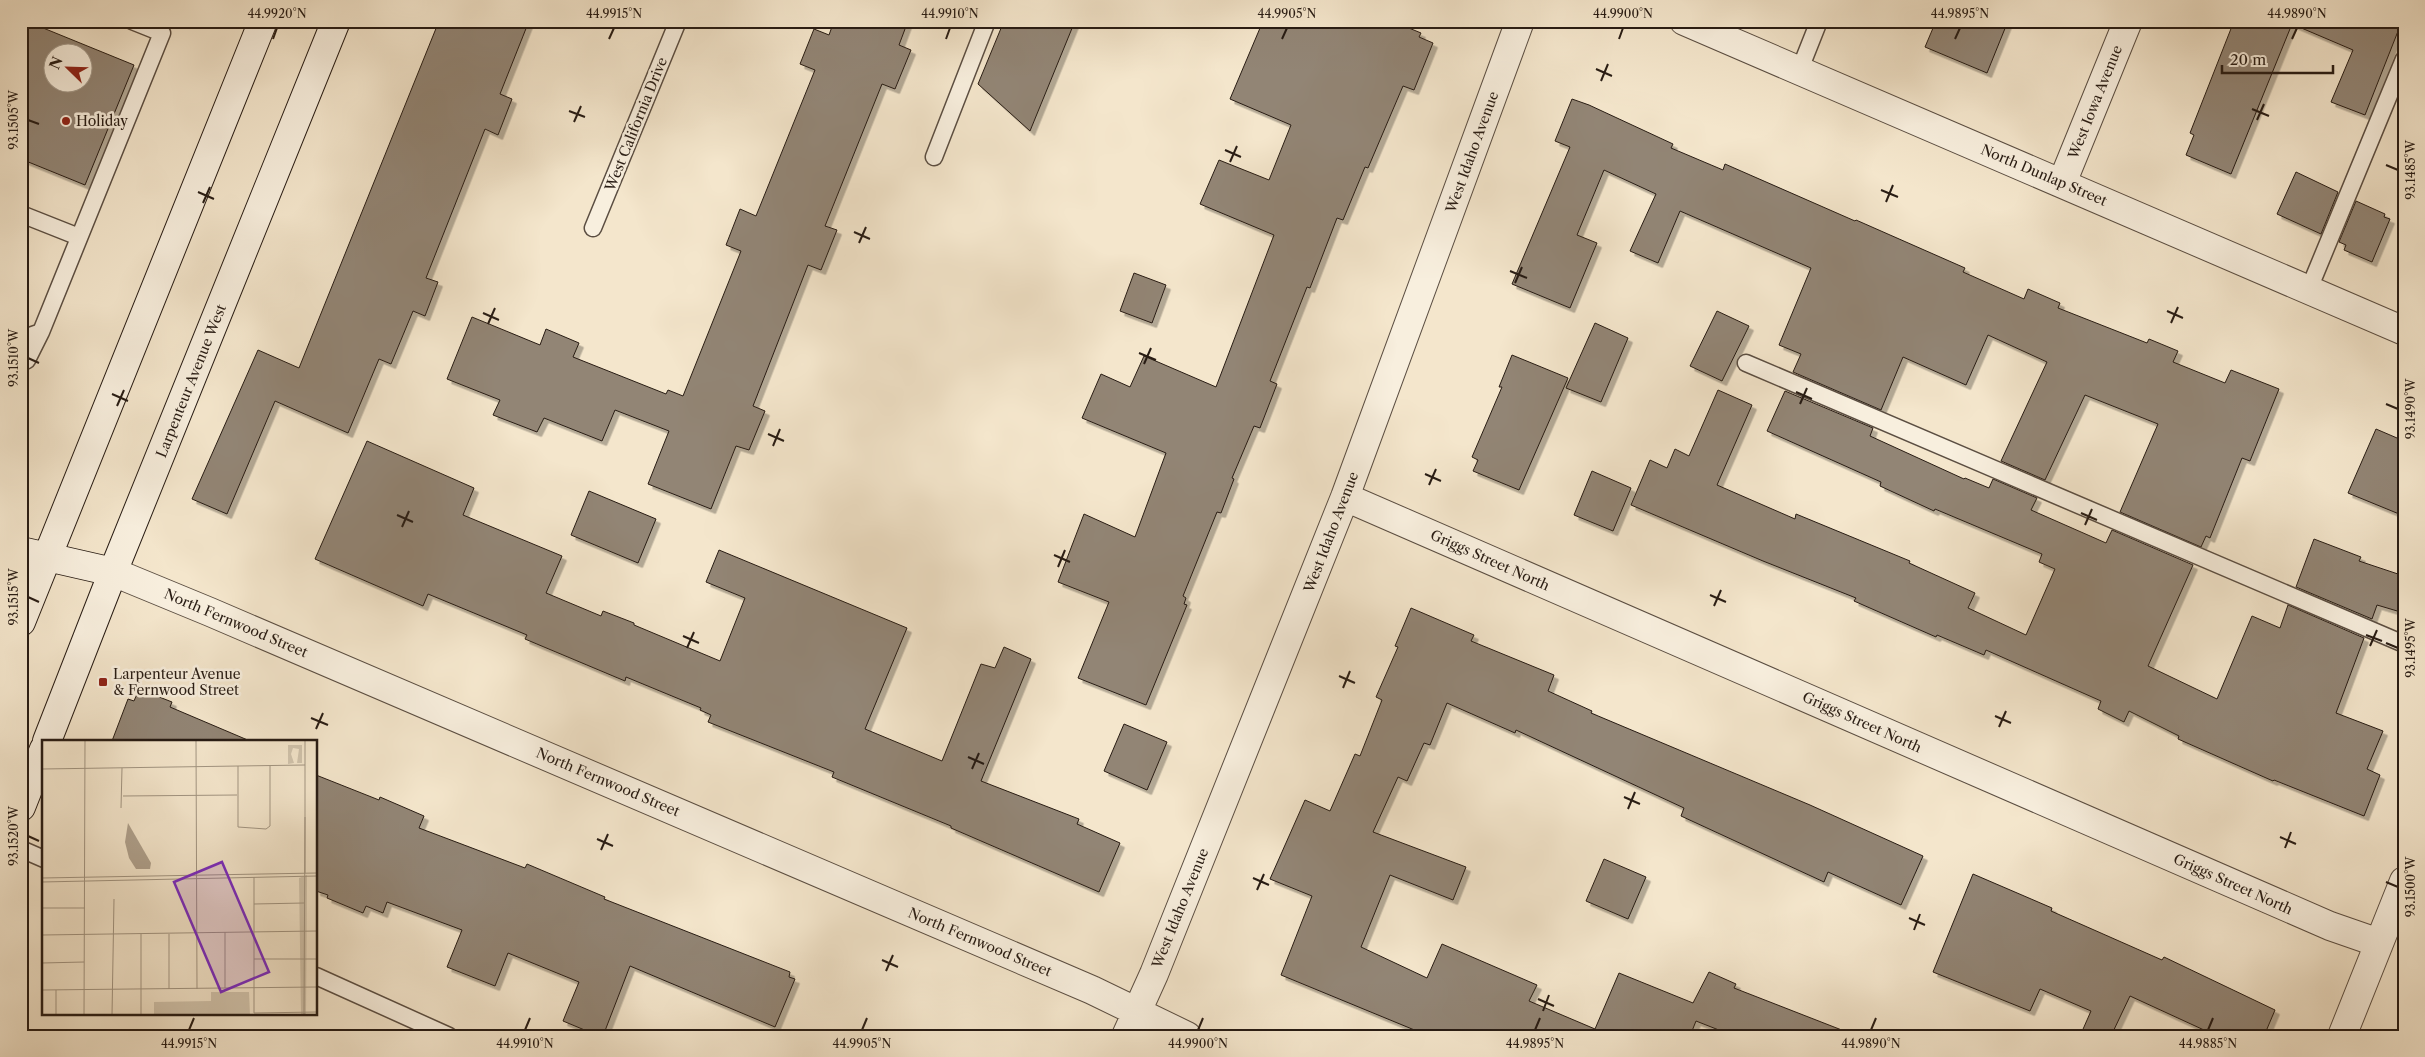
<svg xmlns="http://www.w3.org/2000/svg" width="2425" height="1057" viewBox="0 0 2425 1057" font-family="'Libre Caslon Text',serif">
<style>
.building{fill:#928574;stroke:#281c14;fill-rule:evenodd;filter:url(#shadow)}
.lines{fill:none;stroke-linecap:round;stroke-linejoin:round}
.lane-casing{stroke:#5b4e42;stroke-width:19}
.street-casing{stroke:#5b4e42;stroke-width:30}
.secondary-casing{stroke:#281c14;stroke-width:30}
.lane{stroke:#f8efde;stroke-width:16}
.street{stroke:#f8efde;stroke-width:28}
.secondary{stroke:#f8efde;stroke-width:28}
.ticks{fill:none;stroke:#281c14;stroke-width:2}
.poi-dot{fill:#8f2418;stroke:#f8efde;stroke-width:2}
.labels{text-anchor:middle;stroke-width:5;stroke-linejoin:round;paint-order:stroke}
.street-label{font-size:14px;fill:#281c14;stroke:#f8efde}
.poi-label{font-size:14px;fill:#281c14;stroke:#f8efde;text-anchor:start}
.inset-road{fill:none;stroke:#a29582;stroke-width:1}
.view{fill:#7b2cbf;fill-opacity:0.15;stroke:#7b2cbf;stroke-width:2.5}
.inset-edge{fill:none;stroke:#281c14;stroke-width:2.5}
.neatline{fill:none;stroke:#281c14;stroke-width:2}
.ticks-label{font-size:12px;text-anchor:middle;fill:#281c14}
</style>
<defs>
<filter id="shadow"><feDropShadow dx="4.5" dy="4.5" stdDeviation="0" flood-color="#0004"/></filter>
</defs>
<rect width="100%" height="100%" fill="#f4e6cc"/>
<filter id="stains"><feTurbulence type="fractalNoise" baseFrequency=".004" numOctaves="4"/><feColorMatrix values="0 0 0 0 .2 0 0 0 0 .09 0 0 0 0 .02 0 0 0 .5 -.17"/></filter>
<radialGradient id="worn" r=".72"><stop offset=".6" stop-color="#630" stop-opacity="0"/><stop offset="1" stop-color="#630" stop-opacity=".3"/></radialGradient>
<path class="building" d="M21,21h5l108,44 -49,120 -64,-26zM52,52h30v30h-30z
M439,21h90l-29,73 12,5 -14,36 -13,-6 -59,149 12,4 -13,34 -12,-5 -22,53 -12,-5 -31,74 -73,-32 -48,113 -35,-15 66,-149 41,18z
M834,21h74l-9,24 12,5 -16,39 -13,-5 -57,142 12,4 -16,40 -13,-5 -55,141 12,5 -16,39 -13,-4 -25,63 -63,-25 21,-53 -54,-21 -13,31 -58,-23 -7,14 -44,-17 7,-15 -53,-21 25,-62 68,28 6,-16 33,14 -6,14 93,37 2,-4 15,6 58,-145 -15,-6 14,-36 16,7 59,-146 -15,-6 14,-35 15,6z
M1004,21h71l-45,110 -52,-47z
M1263,21h129l29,12 -2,4 14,6 -19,47 -11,-4 -35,82 -3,-1 -22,53 -6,-2 -27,70 -3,-1 -37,94 7,3 -17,44 -6,-2 -22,52 2,1 -13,34 -4,-1 -34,84 3,2 -2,6 3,1 -41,100 -68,-27 31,-76 -51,-20 26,-68 51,23 31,-84 -84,-35 19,-44 29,13 14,-31 72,31 58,-152 -74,-31 19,-44 50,20 22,-55 -61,-26z
M1936,21h72l-21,52 -62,-26z
M2234,21h168l-37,94 -34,-13 22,-52 -61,-26 -61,150 -45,-19 8,-20 -4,-2z
M1572,99l17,6 84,39 -2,4 52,22 2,-6 130,57 1,-1 109,48 -2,4 61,27 4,-10 32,14 -2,5 89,35 2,-4 29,12 -5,11 52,21 6,-13 48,19 -29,72 -8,-3 -32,80 -4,-2 -5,11 -81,-35 38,-88 -73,-29 -40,85 -44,-19 46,-99 -59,-27 -22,50 -63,-28 -22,53 -88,-38 8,-18 -22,-9 32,-77 -131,-57 -22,52 -28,-12 26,-57 -52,-24 -27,65 20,8 -27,65 -58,-24 58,-137 -15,-6z
M2296,172l42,20 -17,42 -44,-20z
M2356,201l29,13 -1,3 6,2 -18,43 -28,-12 2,-5 -7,-3z
M1134,273l32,12 -14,38 -32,-12z
M1717,311l32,15 -27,55 -32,-15z
M1595,323l33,15 -27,64 -35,-14z
M1512,355l56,23 -49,112 -46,-19 5,-11 -6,-3 30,-70h-3z
M1718,390l34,15 -35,80 78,34 1,-5 114,47 -1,2 66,30 -7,15 58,27 29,-66 -16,-7 3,-8 -107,-45 -1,2 -54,-25 1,-4 -114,-51 18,-40 88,37 -3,8 94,43 1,-1 24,10 4,-9 44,19 -6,12 75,33 6,-13 81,35 -45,101 69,33 35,-83 28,12 8,-23 76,33 -28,75 47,18 -16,38 13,6 -16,41 -90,-36 -1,1 -95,-42 1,-3 -50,-25 -5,11 -26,-13 3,-8 -115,-51 -2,5 -47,-20 -1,2 -82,-36 2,-3 -93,-37 -132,-56 19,-45 17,8 8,-19 14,7z
M2376,429l28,12v75l-56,-23z
M367,441l107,47 -11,27 99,41 -16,37 55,23 2,-5 31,12v2l86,36 25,-63 -39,-16 13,-32 188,78 -42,101 77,32 39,-97 14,4 9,-21 27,12 -50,122 98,38 -2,5 43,19 -21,49 -148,-64v-2l-119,-49 2,-5 -126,-50 3,-7 -11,-5 1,-2 -75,-31 -1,4 -100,-42 2,-4 -99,-41 -5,12 -108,-47z
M1592,471l39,17 -18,43 -39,-16z
M589,491l67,28 -18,44 -67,-28z
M2314,539l47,18 -2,4 45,15v37l-27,-8 -5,14 -76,-32z
M1411,608l63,27 -3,6 83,34 -6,16 44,20 -1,2 219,92 113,51 -22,49 -73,-33 -4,10 -143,-66 3,-8 -168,-78 -1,3 -68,-30 -17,42 -6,-2 -17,38 -9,-4 -25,55 93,35 -13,33 -63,-25 -29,72 66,31 15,-34 95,41 -8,16 66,28 24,-56 74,30 16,-31 27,12 -2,4 118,46 -1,2h-117l-38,-15 -6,15h-261l-148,-61 31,-79 -42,-17 35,-79 25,11 25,-57 5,2 22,-56 -6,-3 22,-50 -3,-1z
M139,689l33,13 -2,5 80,34h-138l16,-42 6,2z
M1124,724l43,18 -20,48 -43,-19z
M316,775l63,25 1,-3 44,19 -5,12 106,40 2,-4 78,33 -1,2 186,73 -1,5 6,2 -20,48 -145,-61 -27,70h-4l-36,-15 16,-39 -71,-29 -13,33 -48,-19 15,-37 -75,-28 -4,11 -17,-7 -3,7 -36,-15 1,-3 -12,-4z
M1604,859l42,18 -18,42 -42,-18z
M1973,874l79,34 -1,3 111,49 2,-3 111,53 -11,26h-47l-87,-40 -19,40h-31l11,-25 -51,-22 -10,22 -97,-39z"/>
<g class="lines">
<g class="lane-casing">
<path id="lane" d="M1800,69l19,-48
M934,157l53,-136
M21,214l58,23
M593,228l85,-207
M2309,289l95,-230
M21,339l20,-7
M21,363l6,-3 14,-28 121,-299 -30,-12
M1746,363l658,281
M21,849l23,10
M316,976l133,60"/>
</g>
<g class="street-casing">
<path id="street" d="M1684,21l720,310
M2062,183l66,-162
M1345,497l985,429 49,17
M113,572l97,40 882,378 95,46
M1126,1036l28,-62 191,-477 175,-476
M2342,1036l62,-155"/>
</g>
<g class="secondary-casing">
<path id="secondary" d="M21,551l92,21
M21,622l242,-601
M47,741l66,-169 223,-551
M21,807l23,-58"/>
</g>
<use href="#lane" class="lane"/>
<use href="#street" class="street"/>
<use href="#secondary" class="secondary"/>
</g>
<path class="ticks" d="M273,39l4,-11M609,39l5,-11M946,39l4,-11M1282,39l5,-11M1619,39l4,-11M1955,39l5,-11M2292,39l5,-11M1596,69l16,7M1601,81l7,-17M2252,109l17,7M569,111l16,6M28,120l11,4M2257,120l7,-16M574,122l7,-16M1225,150l16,7M1230,162l7,-16M2386,165l12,5M1881,190l17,7M198,192l16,7M1886,202l7,-17M203,203l7,-16M854,232l16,7M859,243l7,-16M1510,271l17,7M1515,283l7,-16M2167,311l16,7M483,313l16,7M2171,323l7,-16M488,324l7,-16M1139,353l17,7M28,358l11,5M1144,364l7,-16M1796,392l16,7M112,394l16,7M1800,404l7,-16M2386,404l12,5M117,406l7,-16M768,434l16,7M773,446l7,-17M1425,474l16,7M1429,485l7,-16M2081,513l16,7M397,515l16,7M2085,525l7,-16M402,527l7,-16M1054,555l16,7M1058,567l7,-17M1710,595l16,7M28,597l11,5M1714,606l7,-16M2366,635l16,6M683,636l16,7M2386,643l12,5M2370,646l7,-16M687,648l7,-16M1339,676l16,7M1343,688l7,-17M1995,716l16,7M311,718l17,7M1999,727l7,-16M316,729l7,-16M968,757l16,7M972,769l7,-16M1624,797l16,7M1628,809l7,-17M28,836l11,5M2280,837l16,7M597,839l16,7M2285,848l6,-16M601,850l7,-16M1253,878l16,7M2386,882l12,5M1257,890l7,-16M1909,918l16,7M1914,930l6,-16M882,960l16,7M886,971l7,-16M1538,999l16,7M1543,1011l6,-16M189,1030l5,-12M525,1030l5,-12M862,1030l5,-12M1198,1030l5,-12M1535,1030l5,-12M1871,1030l5,-12M2208,1030l5,-12"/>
<g class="poi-dot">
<circle cx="66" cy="121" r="5"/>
<rect x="98" y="677" width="10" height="10" rx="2.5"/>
</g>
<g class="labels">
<g class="street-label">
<text transform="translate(2095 102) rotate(-68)" y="5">West Iowa Avenue</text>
<text transform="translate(636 124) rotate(-68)" y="5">West California Drive</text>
<text transform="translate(1472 152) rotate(-70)" y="5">West Idaho Avenue</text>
<text transform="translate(2044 175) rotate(23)" y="5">North Dunlap Street</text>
<text transform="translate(191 381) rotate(-68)" y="5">Larpenteur Avenue West</text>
<text transform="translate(1331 532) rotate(-69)" y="5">West Idaho Avenue</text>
<text transform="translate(1490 560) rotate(24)" y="5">Griggs Street North</text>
<text transform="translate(236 623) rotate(23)" y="5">North Fernwood Street</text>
<text transform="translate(1862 722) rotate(24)" y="5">Griggs Street North</text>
<text transform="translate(608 782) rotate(23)" y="5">North Fernwood Street</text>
<text transform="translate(2233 884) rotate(24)" y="5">Griggs Street North</text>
<text transform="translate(1180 908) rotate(-68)" y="5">West Idaho Avenue</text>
<text transform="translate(980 942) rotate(23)" y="5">North Fernwood Street</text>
</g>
<g class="poi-label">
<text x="76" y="126">Holiday</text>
<text x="113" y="679">Larpenteur Avenue<tspan x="113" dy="16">&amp; Fernwood Street</tspan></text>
</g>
</g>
<g transform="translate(42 740)">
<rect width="275" height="275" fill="#f4e6cc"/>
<path d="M246,5h14v18h-5l2,-14 -6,-1 -2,6 3,9 -6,1zM265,135l-1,140h-5l-2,-137zM169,252h38l1,23h-96v-13l57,-1z" fill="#d1c4ad"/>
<path d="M86,83l23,40 -1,6h-14l-7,-11 -4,-16z" fill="#afa18d"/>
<path class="inset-road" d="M154,0l1,249M196,26v61l28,2 4,-3v-60M0,29l263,-4M81,56l114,-1M79,68l1,-40M263,133v-133M212,137v136l63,-1M0,138l275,-5M0,142l275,-6M212,164l50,-1M0,168h43M0,195l275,-4M212,219h63M0,223l42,-1M183,248v-56M127,249v-55M0,250l275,-3M14,275v-25M42,275l1,-275M70,275l2,-116M99,275v-81M262,275l1,-198"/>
<path class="view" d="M180,122l47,110 -48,20 -47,-110z"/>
<rect width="275" height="275" class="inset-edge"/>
</g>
<rect width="2425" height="1057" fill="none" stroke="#f4e6cc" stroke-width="55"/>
<g transform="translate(68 68) rotate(293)"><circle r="24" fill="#f8efde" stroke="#a59b8d"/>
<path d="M0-4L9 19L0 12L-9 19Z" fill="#8f2418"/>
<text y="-8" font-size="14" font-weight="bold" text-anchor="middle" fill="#281c14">N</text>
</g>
<path d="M2222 65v8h111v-8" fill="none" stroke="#281c14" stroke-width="2.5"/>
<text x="2230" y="65" font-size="15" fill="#281c14" stroke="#f8efde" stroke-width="4" paint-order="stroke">20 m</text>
<rect x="28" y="28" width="2370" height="1002" class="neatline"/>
<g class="ticks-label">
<text x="277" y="18">44.9920°N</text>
<text x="614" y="18">44.9915°N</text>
<text x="950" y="18">44.9910°N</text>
<text x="1287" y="18">44.9905°N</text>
<text x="1623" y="18">44.9900°N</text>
<text x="1960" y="18">44.9895°N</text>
<text x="2297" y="18">44.9890°N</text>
<text transform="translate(14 120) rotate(-90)" y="4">93.1505°W</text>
<text transform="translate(2411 170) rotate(-90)" y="4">93.1485°W</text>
<text transform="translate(14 358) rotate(-90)" y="4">93.1510°W</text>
<text transform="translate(2411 409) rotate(-90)" y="4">93.1490°W</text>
<text transform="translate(14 597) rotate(-90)" y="4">93.1515°W</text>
<text transform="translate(2411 648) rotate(-90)" y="4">93.1495°W</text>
<text transform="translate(14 836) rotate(-90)" y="4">93.1520°W</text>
<text transform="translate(2411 887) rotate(-90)" y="4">93.1500°W</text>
<text x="189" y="1048">44.9915°N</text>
<text x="525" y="1048">44.9910°N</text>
<text x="862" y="1048">44.9905°N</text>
<text x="1198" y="1048">44.9900°N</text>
<text x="1535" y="1048">44.9895°N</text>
<text x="1871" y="1048">44.9890°N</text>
<text x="2208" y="1048">44.9885°N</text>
</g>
<rect width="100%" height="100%" filter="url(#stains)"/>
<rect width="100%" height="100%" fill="url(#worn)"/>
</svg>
